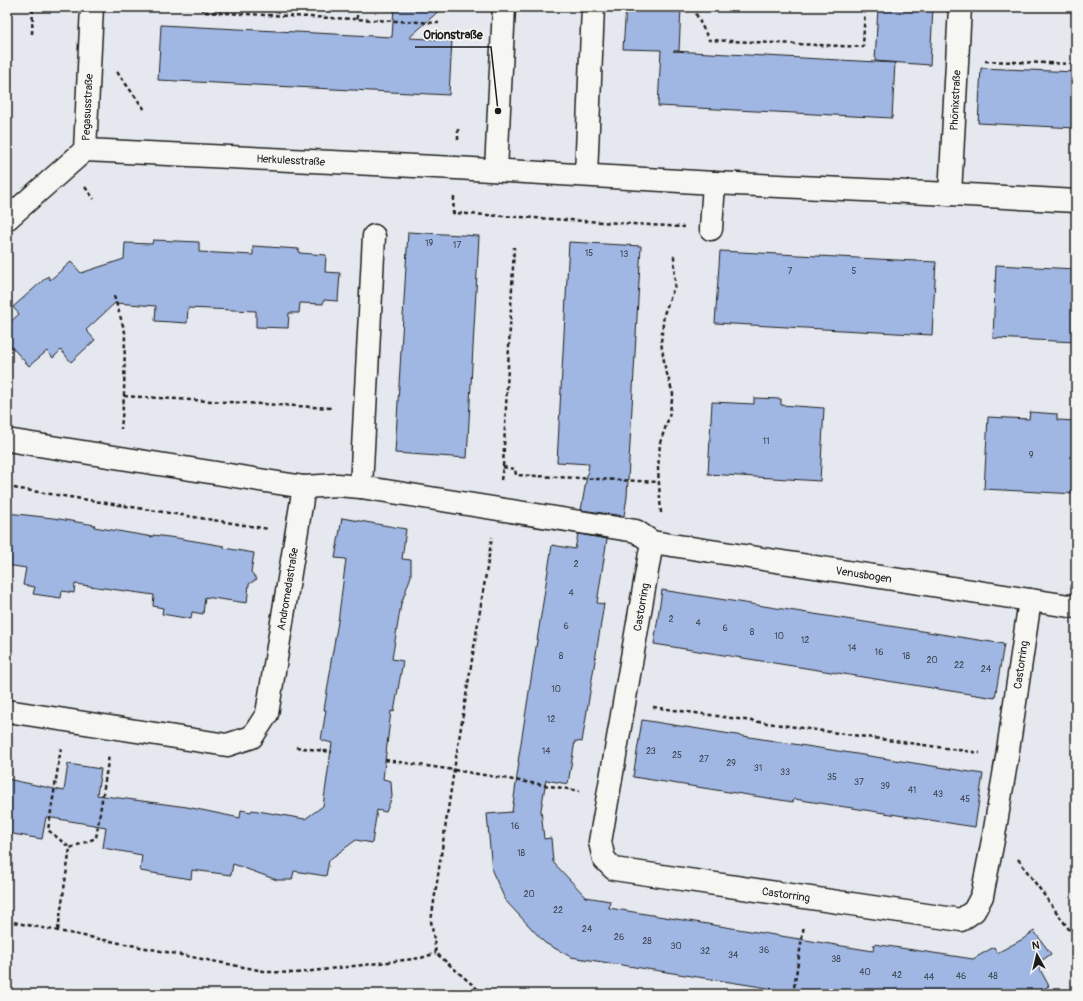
<svg xmlns="http://www.w3.org/2000/svg" width="1083" height="1001" viewBox="0 0 1083 1001" font-family="Pangolin,sans-serif">
<style>
.building{fill:#a0b7e4;stroke:#1c1c1c}
.lines{fill:none;stroke-linecap:round;stroke-linejoin:round}
.minor-casing{stroke:#1c1c1c;stroke-width:25}
.path{stroke:#1c1c1c;stroke-width:2.5;stroke-dasharray:4 3;stroke-linecap:butt}
.minor{stroke:#f6f6f2;stroke-width:22}
.labels{text-anchor:middle;stroke-width:3.5;stroke-linejoin:round;paint-order:stroke}
.number-label{font-size:9px;fill:#3d434e}
.street-label{font-size:11px;fill:#1c1c1c;stroke:#f6f6f2}
.leader{fill:none;stroke:#1c1c1c;stroke-width:1.5}
.callout-dot{fill:#1c1c1c;stroke:#f6f6f2;stroke-width:1.5}
.callout-label{font-size:12px;text-anchor:middle;font-weight:bold;fill:#1c1c1c;stroke:#f6f6f2;stroke-width:3.5;stroke-linejoin:round;paint-order:stroke}
</style>
<rect width="100%" height="100%" fill="#e5e9ef"/>
<filter id="ink" filterUnits="userSpaceOnUse"><feTurbulence type="fractalNoise" baseFrequency=".025" numOctaves="2"/><feDisplacementMap in="SourceGraphic" scale="8" xChannelSelector="R" yChannelSelector="G"/><feConvolveMatrix kernelMatrix="1 2 1 2 8 2 1 2 1" color-interpolation-filters="sRGB"/></filter>
<g filter="url(#ink)">
<path class="building" d="M394,7h49l-34,31 43,2 -3,55 -291,-15 3,-55 231,12z
M626,7h55l-2,44h-6l222,12 -3,55 -234,-12 3,-56 -38,-1z
M878,7h55l-3,58 -55,-4z
M981,68l95,4v56l-98,-5z
M408,232l71,4 -12,222 -72,-5z
M153,240l46,2v10l54,3v-9l46,3v4l27,2 -1,17 15,1 -2,28 -14,-1 -1,4 -23,-1 -1,10h-10l-1,15 -32,-1v-16l-68,-3 -1,15 -32,-2 1,-15 -41,-3 -29,27 9,10 -24,22 -10,-12 -8,8 -6,-7 -18,15 -22,-24v-17l12,-11 -6,-7 35,-31 2,4 21,-18 10,11 43,-14 1,-16 27,1z
M569,242l72,4 -14,251 -3,19 -43,-6 8,-46 -32,-2z
M720,251l216,11 -4,73 -217,-12z
M996,265l80,4v73l-83,-4z
M754,398l27,1v6l43,3 -4,73 -112,-7 4,-72 42,2z
M1030,412l27,2v6l19,1v73l-92,-5 4,-72 41,2z
M7,513l46,5 42,7 -1,2 59,10v-2l24,3 47,8v2l30,5 -3,19 6,7 -8,5 -2,19 -42,-6 -2,17 -11,-2 -1,7 -29,-5 1,-6 -10,-2 1,-11 -79,-11 -1,9 -12,-2 -1,7 -28,-4 2,-7 -12,-2 3,-17 -19,-3z
M342,518l64,11 -4,30 9,1v16l-10,28 -9,55 11,2 -9,51 -3,-1 -8,68 8,2 1,16 -6,15 -9,-2 -5,33 -16,-3 -27,20 -3,16 -32,-5 -2,9h-15l-44,-16 -2,11 -39,-5 -1,9 -51,-8 2,-16 -39,-7 3,-21 -60,-10 -4,22 -35,-6v-54l57,12 4,-27 33,5 -4,26 90,12 53,11 1,-8 10,2 1,-2 53,9 18,-13 9,-63 -11,-3 5,-30h-2l7,-43h-1l8,-45 8,-63 -11,-1z
M578,534l29,5 -10,64 7,1 -22,138 -7,-1 -7,43 -22,-4 -5,30 3,29 7,-1 2,24 33,35 24,4 -1,7 264,43 1,-7 99,15 21,-12 3,6 26,-14 11,-8 17,23 -14,10 12,22 -14,8h-229l-235,-37 -26,-14 -41,-44v-2l-12,-26 -5,-57 25,-2 7,-50h-1l34,-217 23,4z
M662,590l342,54 -9,54 -341,-54z
M642,720l341,54 -8,53 -181,-28 -1,3 -160,-25z"/>
<g class="lines">
<g class="minor-casing">
<g id="minor">
<path id="s1" d="M85,150l371,18 258,15 236,11 126,7"/>
<path d="M496,170l8,-163"/>
<path d="M586,175l7,-168"/>
<path id="s2" d="M950,194l10,-187"/>
<path id="s3" d="M7,219l78,-69 7,-143"/>
<path d="M711,229l3,-46"/>
<path id="s4" d="M7,440l297,47 33,-2 24,2 275,44 16,11 424,65"/>
<path d="M361,487l13,-251"/>
<path id="s5" d="M652,542l-52,300 4,17 10,10 347,51 13,-9 8,-15 12,-61 13,-78 23,-157"/>
<path id="s6" d="M7,711l220,34 25,-8 15,-23 37,-227"/>
</g>
</g>
<path class="path" d="M203,7v5l236,11
M695,7v5l14,28 154,7 2,-40
M357,19v-12
M32,34l1,-27
M985,61l91,3
M117,72l28,38
M458,140v-12
M85,187l9,12
M454,197l-1,16 231,14
M114,296l11,36 -1,64 -3,33
M124,396l207,12
M503,467l12,2 1,6 143,7
M501,480l2,-13 11,-220
M7,487l262,42
M661,513l-3,-44 2,-26 9,-26 4,-23 -8,-27 -4,-25 3,-28 11,-29 -1,-30
M653,707l327,46
M296,747l36,5
M61,748l-13,82 22,18 26,-10 13,-83
M385,760l69,10 126,21
M1018,859l58,80
M7,921l262,51 27,1 125,-15 15,-5
M58,930l12,-82
M483,994l-47,-41 -5,-32 23,-151 38,-233
M793,994l11,-69"/>
<use href="#minor" class="minor"/>
</g>
</g>
<g class="labels">
<g class="number-label">
<text x="429" y="246">19</text>
<text x="457" y="248">17</text>
<text x="589" y="256">15</text>
<text x="624" y="257">13</text>
<text x="790" y="274">7</text>
<text x="854" y="274">5</text>
<text x="766" y="444">11</text>
<text x="1031" y="458">9</text>
<text x="576" y="567">2</text>
<text x="571" y="596">4</text>
<text x="671" y="622">2</text>
<text x="698" y="626">4</text>
<text x="566" y="629">6</text>
<text x="725" y="631">6</text>
<text x="752" y="635">8</text>
<text x="779" y="639">10</text>
<text x="805" y="643">12</text>
<text x="852" y="651">14</text>
<text x="879" y="655">16</text>
<text x="561" y="659">8</text>
<text x="906" y="659">18</text>
<text x="932" y="663">20</text>
<text x="959" y="668">22</text>
<text x="986" y="672">24</text>
<text x="556" y="692">10</text>
<text x="551" y="722">12</text>
<text x="546" y="754">14</text>
<text x="651" y="754">23</text>
<text x="677" y="758">25</text>
<text x="704" y="762">27</text>
<text x="731" y="766">29</text>
<text x="758" y="771">31</text>
<text x="785" y="775">33</text>
<text x="832" y="780">35</text>
<text x="859" y="785">37</text>
<text x="885" y="789">39</text>
<text x="912" y="793">41</text>
<text x="938" y="797">43</text>
<text x="965" y="802">45</text>
<text x="515" y="829">16</text>
<text x="521" y="856">18</text>
<text x="529" y="897">20</text>
<text x="558" y="913">22</text>
<text x="587" y="932">24</text>
<text x="619" y="940">26</text>
<text x="647" y="944">28</text>
<text x="676" y="949">30</text>
<text x="764" y="953">36</text>
<text x="705" y="954">32</text>
<text x="733" y="958">34</text>
<text x="836" y="962">38</text>
<text x="865" y="975">40</text>
<text x="897" y="978">42</text>
<text x="961" y="979">46</text>
<text x="993" y="979">48</text>
<text x="929" y="980">44</text>
</g>
<g class="street-label">
<text dy="4" stroke="none"><textPath href="#s2" startOffset="94">Phönixstraße</textPath></text>
<text dy="4" stroke="none"><textPath href="#s3" startOffset="147">Pegasusstraße</textPath></text>
<text dy="4" stroke="none"><textPath href="#s1" startOffset="206">Herkulesstraße</textPath></text>
<text dy="4" stroke="none"><textPath href="#s4" startOffset="870">Venusbogen</textPath></text>
<text dy="4" stroke="none"><textPath href="#s6" startOffset="403">Andromedastraße</textPath></text>
<text transform="translate(641 607) rotate(-80)" y="4">Castorring</text>
<text dy="4" stroke="none"><textPath href="#s5" startOffset="954">Castorring</textPath></text>
<text dy="4" stroke="none"><textPath href="#s5" startOffset="510">Castorring</textPath></text>
</g>
</g>
<path class="leader" d="M498 111L491 47H415"/>
<circle class="callout-dot" cx="498" cy="111" r="4"/>
<g class="callout-label">
<text x="453" y="39">Orionstraße</text>
</g>
<rect width="1083" height="1001" fill="none" stroke="#f6f6f2" stroke-width="24"/>
<rect x="12" y="12" width="1059" height="977" fill="none" stroke="#1c1c1c" stroke-width="1.5" filter="url(#ink)"/>
<g transform="translate(1037 955) rotate(352)" stroke="#f6f6f2" stroke-width="3" paint-order="stroke">
<path d="M0-3L7 15L0 10L-7 15Z" fill="#1c1c1c"/>
<text y="-6" font-size="11" font-weight="bold" text-anchor="middle" fill="#1c1c1c">N</text>
</g>
</svg>
